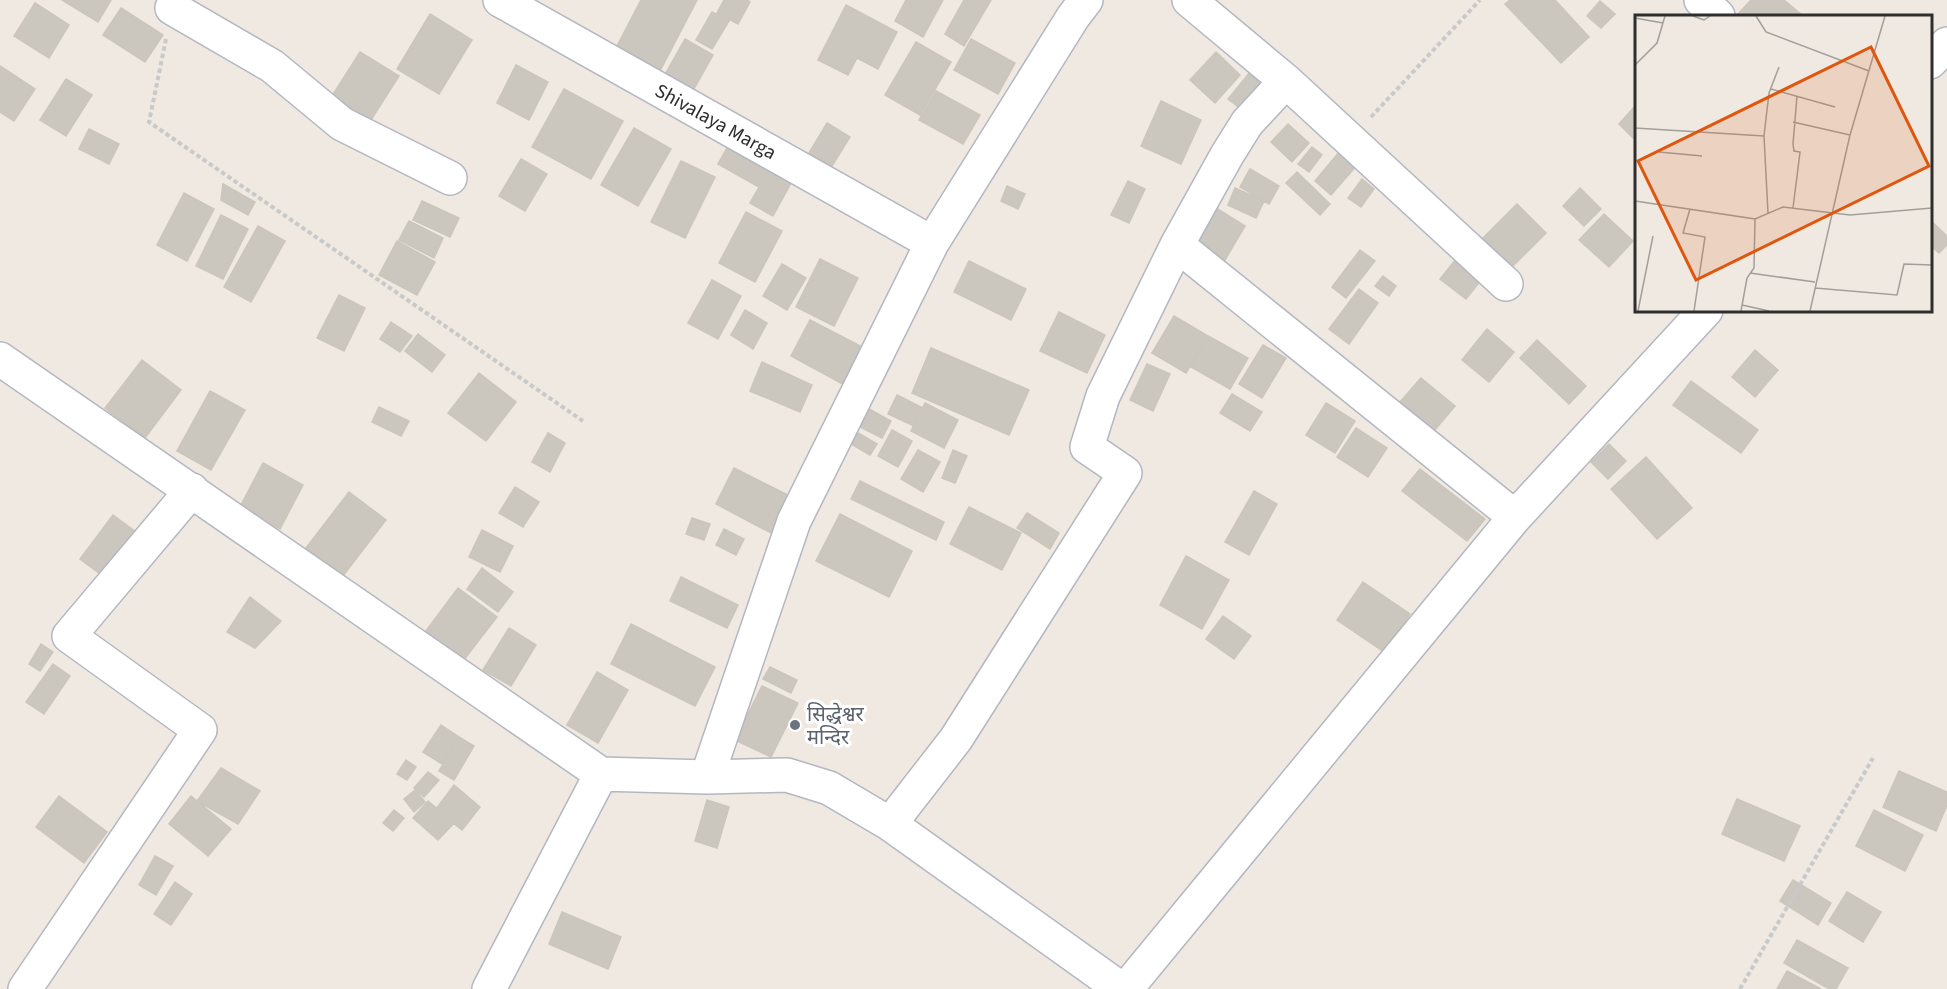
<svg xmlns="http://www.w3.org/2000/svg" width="1947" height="989" viewBox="0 0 1947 989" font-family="'Source Sans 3','Noto Sans Devanagari',sans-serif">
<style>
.building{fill:#cbc7bf;stroke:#cbc5ba;stroke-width:1.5}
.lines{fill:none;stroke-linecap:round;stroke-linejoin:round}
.minor-casing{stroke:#b4b7c1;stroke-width:36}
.path{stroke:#c9c9c9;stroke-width:4;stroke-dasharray:4.5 3;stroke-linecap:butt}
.minor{stroke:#fff;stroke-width:33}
.worship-dot{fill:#6b7280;stroke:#fff;stroke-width:2}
.labels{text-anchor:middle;stroke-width:6;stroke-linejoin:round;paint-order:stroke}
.street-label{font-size:20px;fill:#2e2e2e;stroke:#fff}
.worship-label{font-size:20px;fill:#5b616d;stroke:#fff;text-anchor:start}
.inset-road{fill:none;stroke:#a29e99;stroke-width:1.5}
.view{fill:#df570e;fill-opacity:0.15;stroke:#df570e;stroke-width:3}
.inset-edge{fill:none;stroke:#2e2e2e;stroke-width:3}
</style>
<rect width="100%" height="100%" fill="#efe9e1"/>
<path class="building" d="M62,0h49l-13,22z
M641,0h56l-37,71 -44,-23z
M724,0h23l3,2 -12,22 -21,-11z
M906,0h37l-20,37 -28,-16z
M964,0h27l-27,46 -19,-12z
M1510,0h45l34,37 -28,26 -56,-59z
M1751,0h33l5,4 -11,12h-36l-4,-2z
M1600,1l15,13 -14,14 -14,-12z
M35,3l34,22 -20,33 -35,-22z
M1789,4l14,12h-25z
M846,5l51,27 -19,37 -21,-11 -9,17 -30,-15z
M121,8l42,27 -18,27 -42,-27z
M712,12l17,9 -17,28 -16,-9z
M430,14l42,26 -33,54 -42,-25z
M685,39l28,16 -23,41 -28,-16z
M971,39l44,24 -17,31 -44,-24z
M916,42l35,20 -31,53 -35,-20z
M360,52l39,24 -28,44 -39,-24z
M1216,52l24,23 -25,28 -25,-23z
M516,65l32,17 -19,38 -32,-17z
M0,66l35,23 -21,32 -14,-9z
M1250,72l17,14 -22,26 -17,-13z
M66,79l26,16 -26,41 -26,-16z
M564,89l59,32 -32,58 -59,-32z
M936,91l44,24 -17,29 -44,-24z
M1161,101l40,19 -20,44 -40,-18z
M1636,105v36l-17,-17z
M827,123l23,14 -18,29 -23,-13z
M1288,124l21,19 -17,19 -21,-20z
M634,128l37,21 -33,57 -37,-21z
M89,129l30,15 -10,20 -30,-15z
M1312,147l10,8 -13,17 -11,-8z
M727,148l64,35 -18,33 -23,-13 9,-16 -41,-23z
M1340,151l17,14 -26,30 -16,-14z
M521,159l26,15 -22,37 -26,-15z
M681,161l34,16 -30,61 -34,-16z
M1250,169l29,17 -10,18 -29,-17z
M1297,172l33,32 -10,11 -34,-32z
M1362,179l12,10 -13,18 -13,-9z
M1128,181l17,8 -16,34 -18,-8z
M223,184l32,18 -7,13 -27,-15z
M1007,186l18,8 -7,15 -17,-8z
M1235,188l29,13 -8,17 -28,-13z
M1580,188l21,21 -17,17 -21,-20z
M184,193l30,16 -27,52 -30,-16z
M422,201l37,17 -9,19 -37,-17z
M1517,204l29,29 -37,37 -29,-29z
M1216,208l29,18 -23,39 -30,-18z
M746,212l36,19 -27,51 -36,-19z
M1604,214l29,27 -24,26 -30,-27z
M221,215l27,14 -25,50 -27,-13z
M1930,220l17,16v9l-8,8 -9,-8z
M409,221l34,17 -9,20 -35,-18z
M258,226l27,15 -34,61 -27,-15z
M397,241l38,21 -18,33 -38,-20z
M1360,250l15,11 -29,37 -14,-11z
M820,259l38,19 -24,48 -38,-19z
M1456,259l26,20 -16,20 -26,-20z
M969,261l57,28 -15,31 -57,-28z
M782,264l24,14 -19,32 -24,-14z
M1383,276l13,10 -7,10 -14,-10z
M712,280l29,16 -23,43 -30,-16z
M1359,289l19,14 -29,41 -20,-15z
M339,295l26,13 -21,43 -27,-13z
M745,310l22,13 -14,26 -22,-14z
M1059,312l46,23 -18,38 -47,-22z
M1174,316l34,20 -22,37 -34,-20z
M810,320l60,31 -20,37 -59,-32z
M391,322l21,14 -12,16 -20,-13z
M1487,329l27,23 -25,30 -27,-22z
M418,334l27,21 -13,17 -27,-21z
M1208,336l40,22 -18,31 -39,-22z
M1537,340l49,46 -17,18 -49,-46z
M1263,345l23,13 -24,40 -23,-14z
M931,348l98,42 -20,45 -97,-42z
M1755,350l23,20 -23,27 -23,-20z
M142,360l39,30 -36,48 -40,-30z
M762,362l50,23 -12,27 -50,-21z
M1147,364l23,10 -17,37 -23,-11z
M479,373l37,29 -30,39 -38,-28z
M1421,378l34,28 -21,25 -34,-29z
M1691,381l67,49 -17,23 -68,-48z
M210,391l35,19 -34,60 -34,-19z
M1232,394l30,18 -12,19 -30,-18z
M897,395l26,13 -9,18 -26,-12z
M925,403l33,17 -14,28 -33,-17z
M1326,403l29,18 -20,32 -29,-18z
M379,407l30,14 -8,15 -29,-14z
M869,409l22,12 -9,17 -22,-11z
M1356,428l31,20 -19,29 -31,-20z
M892,430l20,11 -14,26 -20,-11z
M548,433l17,10 -15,29 -18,-10z
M858,433l19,11 -7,11 -19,-11z
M1609,444l17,17 -18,18 -17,-17z
M918,450l22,12 -17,30 -22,-13z
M953,450l14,6 -12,27 -13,-5z
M1646,457l46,51 -35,31 -46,-50z
M263,463l40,22 -23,44 -40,-22z
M734,468l56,28 -19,37 -55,-29z
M1420,469l65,50 -18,22 -65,-50z
M860,481l84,41 -8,18 -85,-41z
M515,487l24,15 -16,25 -24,-14z
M1254,491l23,13 -28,51 -24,-13z
M349,492l37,28 -50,65 -37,-28z
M969,507l52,26 -19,37 -52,-26z
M1027,513l32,20 -9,16 -33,-21z
M840,514l72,37 -23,46 -73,-36z
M113,515l23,17 -33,44 -23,-17z
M692,518l18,6 -6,16 -18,-6z
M724,529l20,10 -8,16 -20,-10z
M482,530l31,16 -13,26 -31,-15z
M1186,556l43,24 -27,49 -42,-24z
M482,568l31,24 -15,20 -31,-23z
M681,577l57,28 -11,23 -57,-27z
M1363,582l47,32 -26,38 -47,-32z
M458,588l39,29 -34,44 -38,-29z
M250,597l31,24 -26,27 -28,-16z
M1223,616l28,20 -17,23 -28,-20z
M631,624l84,43 -20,39 -84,-42z
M509,628l27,17 -25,41 -28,-16z
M41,644l12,8 -13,19 -11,-7z
M53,664l17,12 -26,38 -18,-12z
M770,667l27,13 -6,13 -28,-14z
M597,672l31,18 -30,53 -31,-18z
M762,686l36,17 -27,54 -36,-17z
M441,725l18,12 -17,27 -19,-12z
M459,737l15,9 -20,34 -15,-9z
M406,760l10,7 -9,13 -10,-6z
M221,768l39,23 -22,33 -41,-23z
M1899,771l48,21v13l-11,26 -53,-24z
M428,772l11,8 -15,17 -10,-9z
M454,785l26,22 -18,23 -26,-21z
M415,790l10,12 -11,10 -10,-13z
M59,796l48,36 -23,31 -48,-36z
M191,796l40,33 -23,27 -39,-32z
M1737,799l63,27 -16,35 -62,-27z
M707,800l22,7 -12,41 -22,-7z
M428,801l26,22 -16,17 -25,-22z
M394,810l10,8 -11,13 -10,-8z
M1874,810l49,25 -18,36 -49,-25z
M155,856l18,10 -17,29 -17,-10z
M1793,880l38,23 -13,22 -38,-24z
M175,882l17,12 -21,31 -17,-11z
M1847,892l34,20 -18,30 -34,-21z
M562,912l59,25 -13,32 -59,-25z
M1797,940l51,28 -12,21h-7l-45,-26z
M1787,971l34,18h-44z"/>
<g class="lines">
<g class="minor-casing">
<path id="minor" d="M500,0l432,243
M1189,0l97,81 220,203
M1701,0l17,16
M172,8l100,58 70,58 108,54
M1930,62l17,-18
M1177,245l338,272
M0,359l601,415 -112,215
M601,774l106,3 80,-2 42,13 61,36 231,165
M707,777l87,-256 138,-278 141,-226 13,-17
M890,824l66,-85 169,-266 -38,-26 16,-51 74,-151 50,-90 20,-32 39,-42
M25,989l175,-259 -131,-94 123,-146
M1126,989l389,-472 191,-207"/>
</g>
<path class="path" d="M166,39l-17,83 434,299
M1371,117l109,-117
M1740,989l133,-231"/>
<use href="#minor" class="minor"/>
</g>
<circle class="worship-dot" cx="795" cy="725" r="6"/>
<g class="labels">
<g class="street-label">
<text transform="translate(716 121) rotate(29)" y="7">Shivalaya Marga</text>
</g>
<g class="worship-label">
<text x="807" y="721">सिद्धेश्वर<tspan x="807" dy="23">मन्दिर</tspan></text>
</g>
</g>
<g transform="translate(1635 15)">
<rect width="297" height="297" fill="#efe9e1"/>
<path class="inset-road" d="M58,1l11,4 6,-4M121,1l10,16 103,39M0,3l28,5M0,50l22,-22 8,-27M136,74l64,18M158,107l57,13M0,113l129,8M24,137l43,4M0,159v27M0,186l120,18 -1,49 -7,10 -6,33M158,193l7,-56 -6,-1 -1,-7 4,-48M55,194l-7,24 22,4 -11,74M133,198l-4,-77 5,-43 10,-26M120,204l28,-12 67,8 82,-7M115,258l65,9M180,273l82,7 7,-31 28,1M107,290l27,6M3,296l15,-75M175,296l40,-176 35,-119"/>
<path class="view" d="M236,32l58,119 -233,114 -58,-119z"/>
<rect width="297" height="297" class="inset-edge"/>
</g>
</svg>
